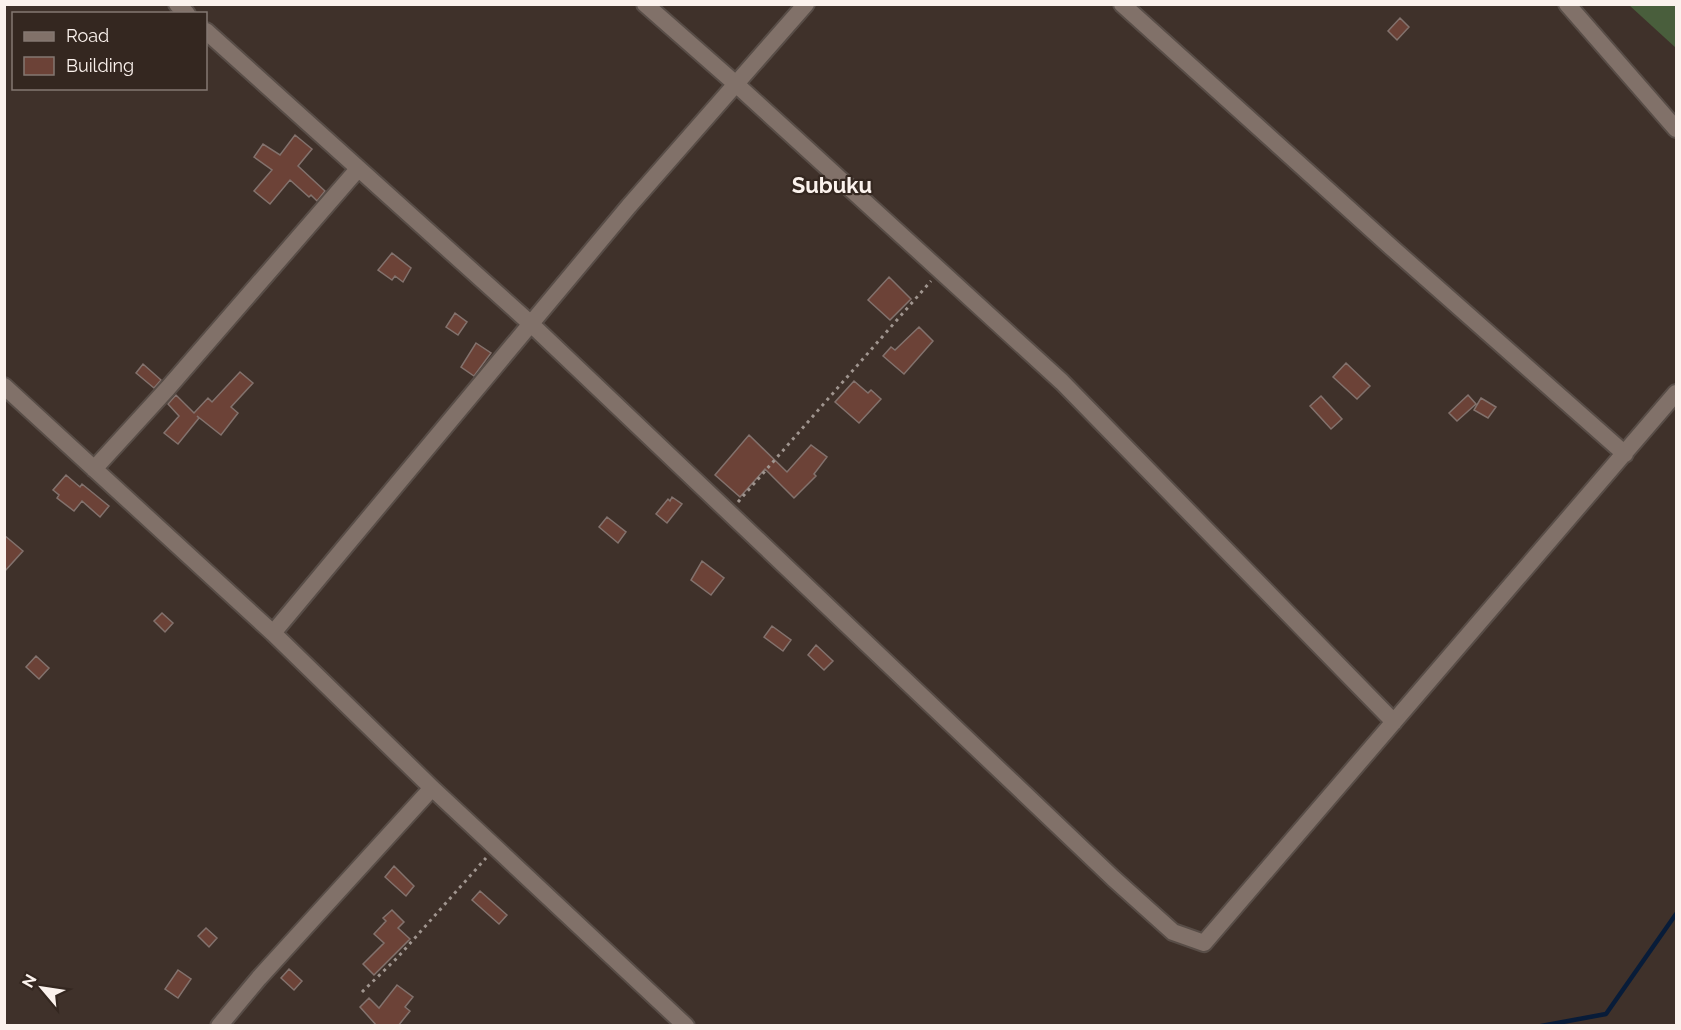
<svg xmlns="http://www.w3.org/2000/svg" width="1681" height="1030" viewBox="0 0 1681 1030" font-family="Raleway,sans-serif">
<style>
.green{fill:#495e3c}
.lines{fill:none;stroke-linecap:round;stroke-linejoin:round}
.stream{stroke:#081c39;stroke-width:4.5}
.building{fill:#6c4237;stroke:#83726d;stroke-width:1.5}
.minor-casing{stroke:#584d47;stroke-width:20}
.path{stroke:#a0958f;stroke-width:3;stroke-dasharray:3 4.5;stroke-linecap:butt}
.minor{stroke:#817169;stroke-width:16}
.labels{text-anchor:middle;stroke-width:4.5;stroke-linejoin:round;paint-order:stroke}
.quarter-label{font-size:22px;font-weight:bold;fill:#fbf2ed;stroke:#342720}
</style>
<rect width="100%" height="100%" fill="#3f312a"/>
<path class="green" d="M1629,5h47v43z"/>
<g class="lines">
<path class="stream" d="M1541,1026l65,-12 70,-100"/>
</g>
<path class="building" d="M1400,18l9,9 -12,13 -9,-9z
M295,135l17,14 -14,17 27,25 -8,10 -6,-6 -2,2 -19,-17 -20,24 -16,-13 18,-21 -18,-13 9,-13 17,11z
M392,253l19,15 -8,14 -8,-6 -3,4 -14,-10z
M889,277l22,22 -21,21 -22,-20z
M455,313l12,9 -9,13 -12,-8z
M919,327l14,14 -29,33 -21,-18 8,-9 4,3z
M476,343l15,10 -17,23 -13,-9z
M1346,363l24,23 -13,13 -24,-22z
M143,364l18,16 -7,8 -18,-15z
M240,372l13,11 -22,24 7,6 -17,22 -24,-19 2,2 -21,26 -14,-11 15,-17 -11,-12 8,-9 18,18 14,-15 4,4z
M854,381l14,12 3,-3 10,9 -22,24 -24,-21z
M1468,395l8,9 -19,17 -8,-8z
M1321,396l21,23 -11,10 -21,-23z
M1481,398l15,9 -8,11 -14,-8z
M749,435l38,37 24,-27 16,12 -13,17 2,2 -22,22 -29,-29 -25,28 -25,-22z
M66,475l14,12 2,-3 27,22 -9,11 -18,-16 -8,10 -17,-13 2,-3 -6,-5z
M672,497l10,7 -15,19 -11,-9 12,-15 2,2z
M607,517l19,15 -8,11 -19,-16z
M4,535l19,16 -19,21z
M702,561l22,17 -13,17 -20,-15z
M162,613l11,10 -8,9 -11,-11z
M772,626l19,14 -8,11 -19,-14z
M816,645l17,16 -9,9 -16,-15z
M36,656l13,12 -10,11 -13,-12z
M394,866l20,20 -8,10 -21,-19z
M480,891l27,24 -8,9 -27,-24z
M392,910l12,12 -6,6 12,11 -36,36 -11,-11 21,-21 -10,-9 12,-13 -3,-3z
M206,928l11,10 -8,9 -11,-11z
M289,969l13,12 -8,9 -13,-12z
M178,970l13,9 -13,19 -13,-9z
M397,985l16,12 -8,10 5,4 -12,15h-21l-17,-19 9,-9 10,10z"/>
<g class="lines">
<g class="minor-casing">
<path id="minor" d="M177,4l10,10
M645,4l92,81 325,297 332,340
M1122,4l269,243 234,207
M1567,4l109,125
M206,31l325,293 582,554 60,54 31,11 472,-550
M4,386l269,247
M94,469l74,-81 190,-219
M219,1026l40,-48 173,-190
M686,1026l-254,-238 -159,-155 356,-427 177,-202"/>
</g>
<path class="path" d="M1676,4v1
M738,502l193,-221
M362,992l35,-34 89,-100"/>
<use href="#minor" class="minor"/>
</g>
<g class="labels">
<g class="quarter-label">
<text x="832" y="193">Subuku</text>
</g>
</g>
<rect width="1681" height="1030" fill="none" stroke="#fbf2ed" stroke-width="12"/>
<rect x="12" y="12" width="195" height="78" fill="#342720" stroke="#847872" stroke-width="1.5"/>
<rect x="24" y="32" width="30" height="9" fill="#817169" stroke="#847872" stroke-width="1.5"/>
<text x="66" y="42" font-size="18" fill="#fbf2ed">Road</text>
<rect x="24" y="57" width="30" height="18" fill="#6c4237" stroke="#847872" stroke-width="1.5"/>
<text x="66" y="72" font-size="18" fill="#fbf2ed">Building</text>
<g transform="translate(42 988) rotate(299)" stroke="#342720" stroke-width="4.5" paint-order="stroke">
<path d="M0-4.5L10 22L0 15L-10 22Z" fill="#fbf2ed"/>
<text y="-9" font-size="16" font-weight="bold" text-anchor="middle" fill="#fbf2ed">N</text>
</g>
</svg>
